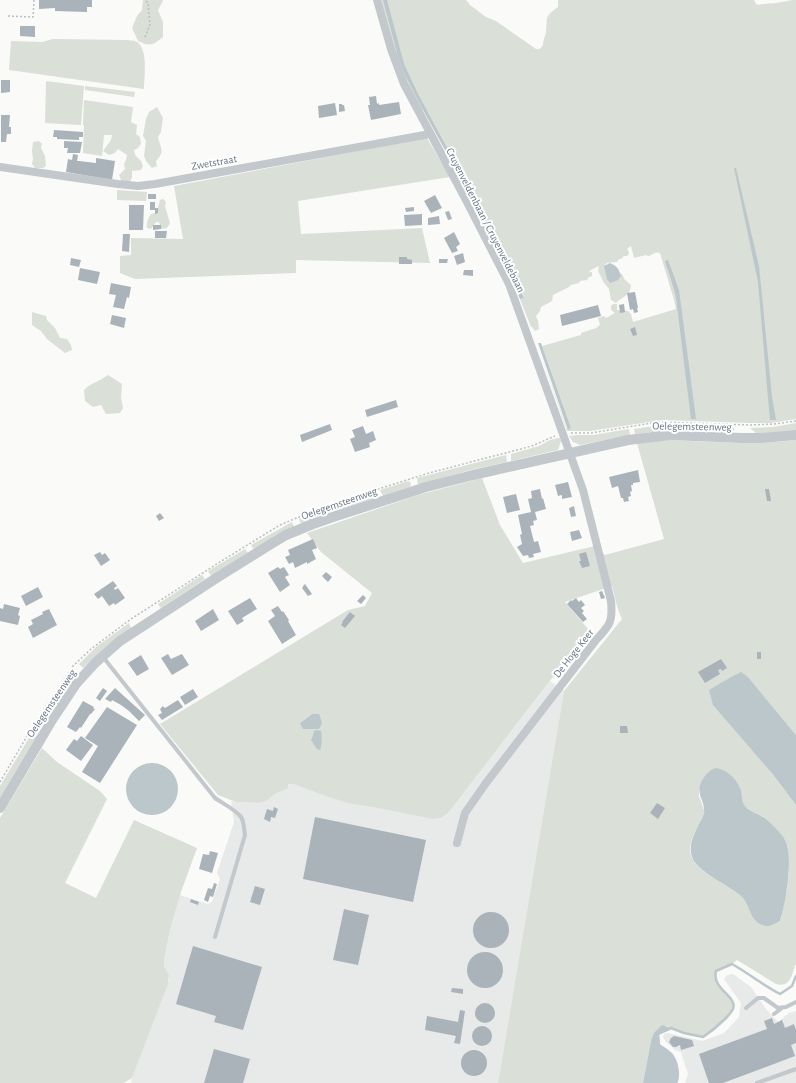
<svg xmlns="http://www.w3.org/2000/svg" width="796" height="1083" viewBox="0 0 796 1083" font-family="'Alegreya Sans',sans-serif">
<style>
.built{fill:#e8e9e9}
.green{fill:#dadfd7;fill-rule:evenodd}
.water{fill:#bbc7cb}
.lines{fill:none;stroke-linecap:round;stroke-linejoin:round}
.stream{stroke:#bbc7cb;stroke-width:2.5}
.building{fill:#aab3b9}
.path{stroke:#bbbfc2;stroke-width:1.5;stroke-dasharray:2 2;stroke-linecap:butt}
.service{stroke:#c3c8cc;stroke-width:4}
.minor{stroke:#c3c8cc;stroke-width:8}
.tertiary{stroke:#c3c8cc;stroke-width:10}
.labels{text-anchor:middle;stroke-width:4;stroke-linejoin:round;paint-order:stroke}
.street-label{font-size:11px;fill:#657683;stroke:#fff}
</style>
<rect width="100%" height="100%" fill="#fafaf8"/>
<path class="built" d="M550,681l14,10 -66,392h-367l1,-5 37,-98v-5l-5,-9v-6l6,-30 10,-35 28,9 4,-2 8,-23 -3,-6 17,-51 -3,-21 5,1 23,1 7,-2 9,-7 3,-1 10,-9h5l35,13 23,7 27,4 54,11 9,-1 8,-6z
M733,974l18,13 15,22 12,13 11,-9 7,-2v72h-111l3,-9 -6,-18 -1,-4 -6,-2 -9,-8 -3,-5 1,-3 4,-1 34,8 22,-8 15,-16 1,-8 1,-6 -17,-24 3,-4z"/>
<path class="green" d="M143,0h20v1l-5,9 5,12v15c-10,8 -13,10 -25,4l-6,-13 5,-12 5,-6z
M381,0h85l4,5 16,12 10,4 40,28h4l3,-4c0,-5 2,-8 3,-13 2,-15 -3,-14 12,-25v-7h196l2,4 3,1c5,-2 11,-1 17,-2 7,-1 13,-3 20,-3v419l-25,4h-19l-90,-3 -72,11h-23l-30,-87 30,85 4,-1 -29,-82 39,-11v-2l15,-5 4,-3 -2,-7 6,-2 2,2 9,-5 -4,-3v-4l2,-2h4v6l11,1 3,3 2,8 43,-13 -2,-9 -14,-47c-6,-2 -7,2 -12,3l-2,-1 -12,3 -3,-12 -4,3 1,1 1,4 -2,2h-3l-3,3h-2l-2,3 -10,1 -2,2 14,9h3l3,6 6,5c-1,12 -9,11 -15,18l-5,-3 -2,-11 -5,-6 -6,-12 1,-5 -10,5 1,1h2v4l-3,1 -2,3 -7,1 -1,2 -8,2 -2,2 -16,8 -1,6 -11,6 -1,4 -4,5 2,5 1,8 -4,2 -3,-4h-1l-11,-28 4,-2c-11,-27 -25,-54 -39,-80 -19,-36 -39,-72 -59,-108 -5,3 -9,-1 -13,-4l-23,-71c0,-6 -4,-12 -5,-18 -2,-5 -3,-11 -4,-16z
M53,39l75,1c2,1 5,0 7,1 14,5 9,36 9,48l-135,-19 2,-29 31,1z
M46,81l38,5 -3,39 -36,-2z
M85,86l50,6 -1,5 -49,-7z
M84,100l49,7 -2,15 6,3 -1,9 4,3 1,7 -3,4 -4,2 1,5 6,6 2,5 -2,4 -9,1v6l-2,5h-8l-3,-7 6,-6 -1,-5 2,-4 1,-5 -9,-6 -3,4 -6,2 -6,-4 8,-11 1,-5h-8l-2,21 -19,-3 1,-27 -1,-1z
M157,107l6,11 -2,14 -3,5c2,11 8,13 -2,24l1,5 -5,2 -6,-7 -2,-5 2,-15 -3,-5 3,-17 3,-7z
M427,138l23,39 -152,24 3,33 121,-6 8,35 -134,-3v13l-161,6 -15,-6v-17l11,-1v-17l52,1 -9,-53z
M39,141l3,3 -1,4 4,8 1,10 -3,2h-8l-3,-4 1,-5 -1,-8 1,-9z
M117,190l30,2 -1,9 -29,-1z
M163,199l3,3 -1,4 5,17 -3,5 -6,1 -2,-7h-3l-5,7 -4,-1c-1,-6 1,-9 4,-14l4,-1v-3l3,-2 2,-8z
M32,312l14,4 1,4 8,8 5,10 7,1 4,6 1,5 -7,3 -18,-14 -6,-8 -9,-6z
M108,375l14,9 -1,14 2,10 -3,5 -14,1 -5,-9 -8,2 -8,-6 -1,-11c7,-7 16,-9 24,-15z
M796,423v7l-26,3h-14l-6,-5 23,-1z
M661,425l68,2 5,1v2l-2,3 -62,-3 -35,4 -1,-5z
M629,429l1,6 -50,10 -7,-3 -4,-6 8,-1h16z
M558,438h2l1,3 -3,9 -47,11v-7l28,-8 11,-6z
M664,440c44,1 88,6 132,0v295l-48,-58 23,95 25,33v160h-1c-3,10 -5,23 -19,19l-39,-24 -5,4 -16,7c-5,18 22,24 17,38 -2,4 -5,7 -8,9 -8,9 -13,13 -22,19l-19,-4 -17,-7h-5l-11,15 -8,42h-145l66,-392 58,-72c-5,-10 -7,-22 -10,-33l-47,16 24,28 -140,182 -8,6 -9,1 -54,-11 -27,-4 -23,-7 -35,-13h-5v4l-13,6 -9,7 -7,2 -23,-1 -18,-7 -58,-71 188,-114 17,-4 7,-13 -51,-41 -14,-19 111,-38 64,-17 18,47 23,38 72,-17 10,9 59,-16 -27,-96zM312,714l8,3 2,5 -4,7h-13l-4,-7zM699,789l41,1 3,14 7,7 14,6 21,23 3,7 1,25 -2,18 -6,29 -5,3 -11,4c-16,-6 -12,-19 -22,-29 -14,-13 -54,-26 -53,-48 1,-12 8,-24 14,-35v-4l-5,-14z
M506,455l1,7 -33,7 -56,16 -1,-7z
M408,481l2,1 1,2 -1,3 -27,9 -3,-6z
M371,493l2,6 -72,25 -2,-5 23,-10z
M292,522l2,5 -40,23 -3,-5z
M245,549l3,4 -37,23 -3,-5z
M202,575l3,4 -44,29 -3,-4z
M129,623l2,5 -31,24 -17,16 -4,-4 17,-17z
M72,672l5,3 -21,30 -14,21 -5,-2z
M32,733l5,3 -37,63v-13z
M42,748l15,14 43,29 7,8 -42,84 31,15 38,-78 63,28 -16,44 -11,38 -6,30v6l5,9 -1,9 -36,94 -8,5h-124v-265z"/>
<path class="water" d="M383,0h4l17,64 14,30 42,77 -3,1 -34,-62 -18,-35 -7,-19z
M734,168h2l23,98 13,131 4,23h-6l-2,-22 -10,-116z
M469,187l36,67 19,44 -4,1 -18,-44 -35,-64v-2z
M668,260l11,30 17,129h-5l-15,-121 -2,-9 -9,-28z
M610,263c7,3 9,6 11,13l-3,4 -8,3 -3,-4 -3,-13z
M538,343h3l30,85 -3,2z
M741,672l7,5 48,58v70l-25,-33 -58,-67 -4,-15 24,-14z
M312,714h7l3,8 -2,6 -2,1h-15l-3,-6z
M317,730l4,1c1,4 1,15 -1,19l-3,-1 -6,-9c1,-1 3,-8 3,-9z
M126 789a26 26 0 1 1 52 0a26 26 0 1 1-52 0Z
M715,768c12,1 23,12 26,23 1,4 1,9 2,12 5,10 16,10 23,16 6,6 16,14 20,23 7,17 0,61 -6,79 -7,3 -12,8 -20,3 -11,-6 -10,-21 -20,-29 -12,-10 -44,-24 -48,-38 -5,-15 6,-30 12,-43 2,-16 -12,-20 1,-38 3,-4 6,-6 10,-8z
M662,1025l9,3 -13,6 1,11c4,3 10,6 13,10 5,7 8,20 4,28h-33l8,-42 3,-8z"/>
<g class="lines">
<path class="stream" d="M676,1083c4,-8 1,-21 -4,-28 -3,-4 -9,-7 -13,-10l-1,-11 13,-6 13,5 19,4c9,-6 14,-10 22,-18 3,-3 6,-6 8,-10 5,-13 -22,-20 -17,-38l16,-7c16,9 31,21 48,30l12,-8 4,-10"/>
</g>
<path class="building" d="M39,0h53v7h-5v5l-32,-1v-3l-16,1z
M20,26h15v11l-15,-1z
M1,80h9v12l-9,1z
M376,96l1,8 2,-1v2l20,-3 2,12 -30,6 -3,-15h2l-1,-8z
M335,103l2,12 -18,3 -1,-12z
M339,104h3v1h2l1,6 -6,1z
M1,115h9l-1,12h2v7h-4l-1,8h-5z
M54,130l29,2v5h-4v3l-22,-1v-2h-4z
M64,141l18,1 -2,11h-13l1,-5h-4z
M73,154l5,1 -1,6h2l17,2v-5l19,3 -3,19 -46,-8 2,-13 4,1z
M148,194h8v5h-8z
M435,195l7,13 -11,5 -7,-12z
M150,202h5v6h3v5l-3,1v-4h-5z
M129,205h15l-1,25h-14z
M414,207v4l-8,1 -1,-4z
M449,211l3,8 -4,1 -3,-8z
M422,214v11l-17,1 -1,-11z
M439,216l1,8 -12,1v-7z
M153,225h8v4l-8,1z
M155,231h12l-1,7h-11z
M454,232l6,12 -4,3 2,4 -6,2 -8,-15z
M123,234h7l-1,18 -7,-1z
M463,253l2,9 -8,3 -3,-9z
M399,257h8v2l5,1v4h-13z
M71,258l10,2 -2,7 -9,-2z
M439,259h9l-1,4h-8z
M80,268l20,4 -3,12 -19,-4z
M464,270h9v6l-10,-1z
M111,283l20,4 -2,11 -2,-1 -3,12 -11,-2 3,-12 -7,-1z
M635,292l3,16h-1l1,4 -4,1 -1,-4 -3,1 -3,-17z
M624,304l1,8 -5,1 -1,-8z
M598,305l3,11 -39,10 -2,-11z
M112,315l14,3 -2,10 -14,-4z
M635,327l2,8 -4,1 -3,-7z
M396,400l2,7 -31,10 -2,-7z
M330,424l2,6 -30,12 -2,-7z
M363,426l3,8 7,-3 3,9 -7,3 1,4 -15,5 -5,-13 5,-2 -3,-7z
M638,470l2,12 -7,1v2h-2l1,6 -2,1 1,4 -3,1 1,4 -5,1 -1,-4h-2l-3,-12 -6,2 -3,-11z
M568,482l4,15 -10,2v-4l-4,1 -3,-11z
M540,489l2,10 1,-1 3,11 -11,3 2,8 -4,1 1,4 -4,1 4,16 4,-1 3,11 -8,2 1,3 -5,1 -1,-3 -5,1 -6,-9 5,-3 -2,-9 2,-1 -4,-19 13,-3 -3,-13 4,-1 -1,-7z
M765,489h4l2,12h-4z
M516,494l4,16 -13,3 -4,-16z
M574,506l2,10 -5,1 -2,-9z
M160,513l4,5 -5,3 -3,-5z
M579,530l3,8 -10,3 -2,-9z
M313,539l4,9 -5,2 4,9 -9,5v-2l-12,6 -2,-6 -4,2 -4,-7 5,-2 -2,-5z
M100,552l2,3 3,-2 5,7 -9,6 -7,-11z
M586,552l4,14 -8,2 -3,-7h2l-2,-7z
M278,567l2,2 4,-2 5,8 -4,2 5,8 -10,7 -12,-19z
M326,572l6,5 -4,5 -6,-6z
M113,581l4,5 -3,2 1,2 3,-2 7,10 -10,7 -1,-2 -5,3 -7,-10 -4,3 -4,-5z
M305,584l7,10 -4,2 -6,-8 1,-1v-1z
M38,587l5,10 -17,9 -5,-10z
M602,591l3,7 -4,1 -2,-7z
M363,595l3,3 -5,6 -4,-3z
M250,598l7,11 -15,9 2,3 -7,4 -9,-14z
M576,598l3,4 2,-2 4,5 -4,3 3,3 -2,2 5,6 -4,3 -16,-18 4,-4 1,1z
M4,604l16,4 -2,7 2,1 -2,9 -18,-4v-13l3,1z
M278,606l4,6 1,-1 6,9 -1,1 8,14 -14,9 -14,-23 7,-5 -4,-6z
M49,609l8,16 -24,13 -5,-11 5,-3 -2,-4 12,-6 -1,-2z
M213,609l6,11 -18,11 -6,-10z
M350,612l5,4 -10,12 -4,-3 2,-3h-1z
M757,652h4v7h-4z
M168,654l3,5 11,-5 7,11 -17,10 -11,-17z
M141,655l8,14 -12,7 -9,-13z
M721,659l6,9 -5,3 -1,-2 -3,1 2,4 -15,9 -7,-11z
M103,688l4,3 -7,10 -4,-3z
M115,688l30,27 -6,6 -10,-10 -8,-6 -9,-5 -1,2 -6,-3z
M193,689l5,8 -13,8 -5,-8z
M178,700l5,7 -21,13 -4,-5 4,-2 -2,-4 3,-3 2,2z
M83,701l11,6 -1,1 2,1 -4,5h-1l-9,14 -1,-1 -4,5 -9,-5z
M107,707l30,18 -37,58 -18,-11 16,-26 -13,-8z
M620,726h7l1,7h-8z
M81,736l12,9 -12,16 -15,-11 8,-11 3,2z
M657,803l8,5 -7,11 -8,-6z
M274,807l4,2 -3,9 -4,-1 -1,5 -6,-3 3,-10 6,2z
M315,817l111,23 -13,62 -110,-23z
M210,851l8,2 -6,20 -13,-4 4,-15 6,1z
M214,883l3,1 -4,13 -3,-1 -2,6 -4,-2 4,-12 4,1z
M255,886l10,3 -5,16 -10,-3z
M191,899l8,3 -1,3 -8,-3z
M344,909l25,6 -11,50 -25,-5z
M473 930a18 18 0 1 1 36 0a18 18 0 1 1-36 0Z
M193,946l69,21 -19,63 -29,-8 2,-6 -40,-12z
M467 970a18 18 0 1 1 36 0a18 18 0 1 1-36 0Z
M452,988l11,1v5l-12,-2z
M475 1013a10 10 0 1 1 20 0a10 10 0 1 1-20 0Z
M460,1010l5,1 -5,33 -6,-1 2,-7 -31,-6 2,-14 31,6z
M772,1018l2,6 8,-4 3,8 9,-4 2,6v13l-5,2 4,11 -72,27h-14l-10,-29 68,-25 -3,-8z
M472 1036a10 10 0 1 1 20 0a10 10 0 1 1-20 0Z
M674,1036l18,4 2,6 -13,4 -1,-5 -4,2h-3l-4,-5 2,-4z
M214,1049l36,10 -7,24h-39z
M461 1063a13 13 0 1 1 26 0a13 13 0 1 1-26 0Z"/>
<g class="lines">
<path class="path" d="M8,16l25,1 1,-17
M145,37l5,-12 -2,-22 -3,-3
M571,433h20l67,-11 93,3 23,-1 22,-3
M0,782l33,-56 40,-60 18,-17 40,-30 92,-59 57,-35 26,-11 31,-12 92,-29 103,-27 23,-10"/>
<path class="service" d="M103,657l112,141c7,5 21,12 26,19 3,4 3,12 4,18l-30,102
M746,1008l12,-10h6l14,10 8,-1 10,-5
M774,1014l8,-6
M757,1083l39,-14"/>
<path class="minor" d="M377,0l14,49 13,35 62,116 43,84 74,206 28,111c2,21 -1,24 -15,39l-110,143 -21,30 -8,30
M0,167l118,17 20,2 17,-2 275,-50"/>
<path class="tertiary" d="M0,808l52,-88 24,-36 19,-21 25,-22 98,-64 53,-33 15,-9 27,-11 20,-7 93,-30 47,-12 155,-35 42,-5 71,3h20l35,-3"/>
</g>
<g class="labels">
<g class="street-label">
<text transform="translate(214 162) rotate(-10)" y="4">Zwetstraat</text>
<text transform="translate(486 220) rotate(63)" y="4">Cruyenveldenbaan / Cruyenveldebaan</text>
<text transform="translate(692 426) rotate(1)" y="4">Oelegemsteenweg</text>
<text transform="translate(339 503) rotate(-19)" y="4">Oelegemsteenweg</text>
<text transform="translate(573 653) rotate(-52)" y="4">De Hoge Keer</text>
<text transform="translate(51 703) rotate(-56)" y="4">Oelegemsteenweg</text>
</g>
</g>
</svg>
